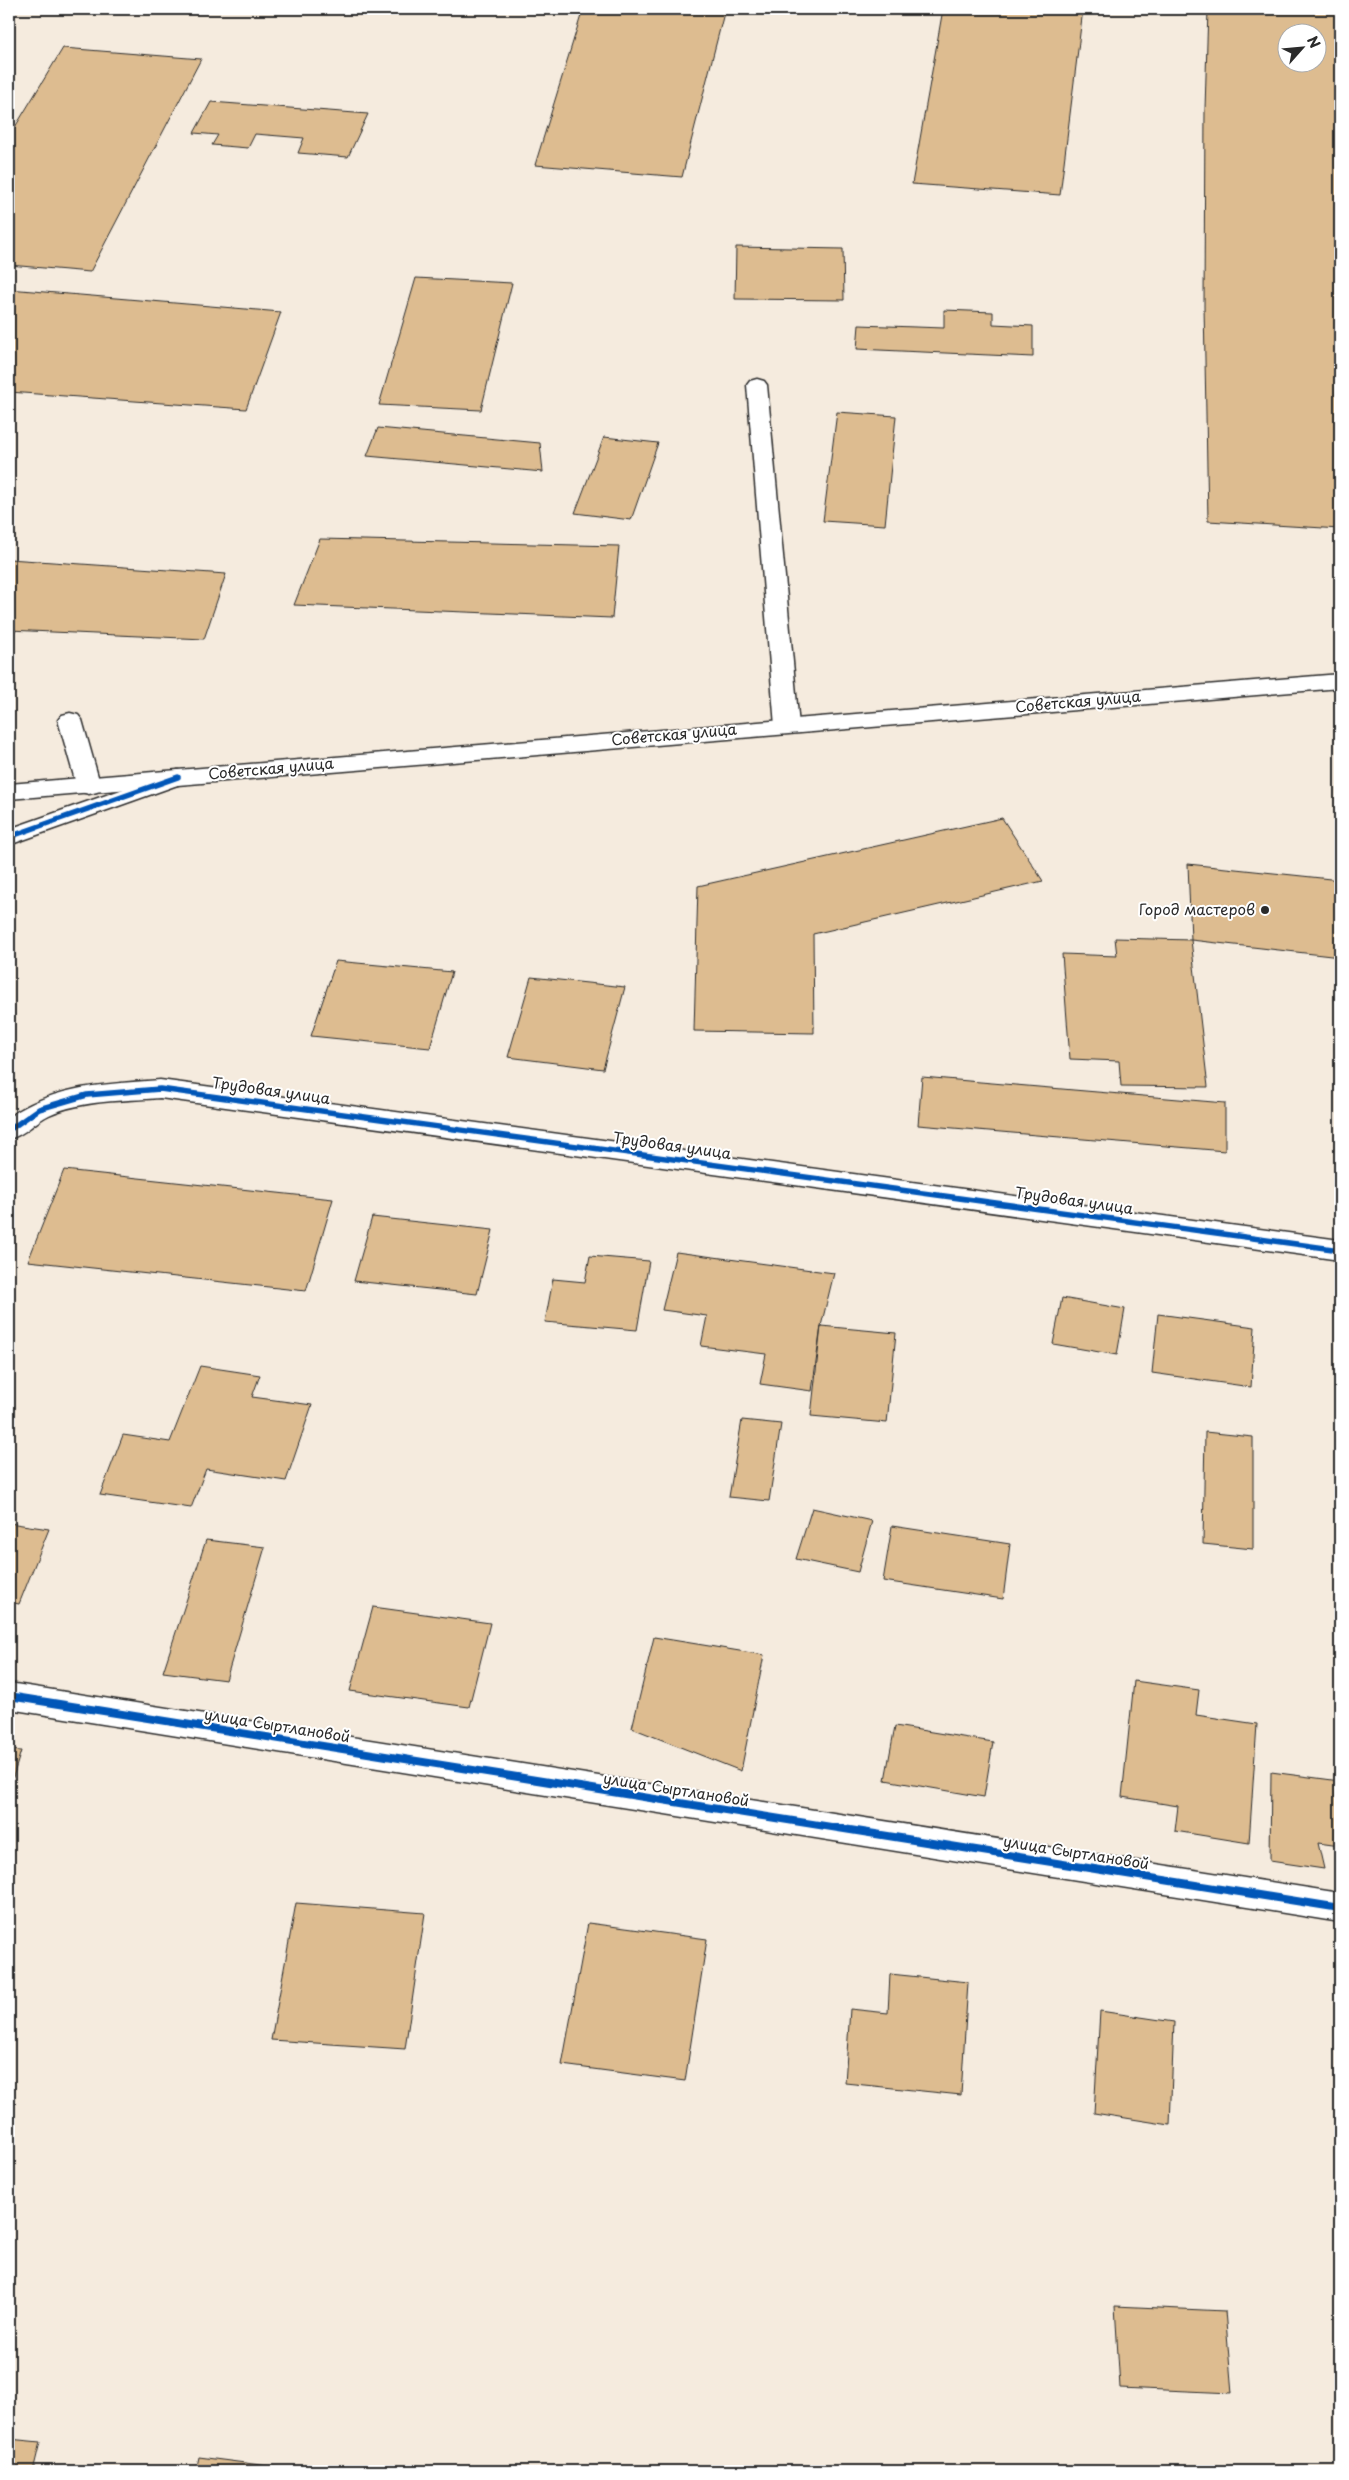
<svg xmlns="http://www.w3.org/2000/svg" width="1349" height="2480" viewBox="0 0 1349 2480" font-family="'Playpen Sans',sans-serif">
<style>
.building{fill:#ddbc90;stroke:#2b2b2b;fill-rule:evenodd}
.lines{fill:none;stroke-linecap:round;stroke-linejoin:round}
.minor-casing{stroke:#2b2b2b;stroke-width:3}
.major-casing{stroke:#2b2b2b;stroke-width:3}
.minor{fill:#fff;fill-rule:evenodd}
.major{fill:#fff;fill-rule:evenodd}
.cycleway-far1-casing{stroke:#fff;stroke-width:9}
.cycleway-casing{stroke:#fff;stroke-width:11}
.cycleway-far1{stroke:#0057b8;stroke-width:5.5}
.cycleway{stroke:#0057b8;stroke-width:8}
.poi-dot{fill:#2b2b2b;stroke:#fff;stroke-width:2}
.labels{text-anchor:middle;stroke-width:4;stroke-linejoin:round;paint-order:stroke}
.street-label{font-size:15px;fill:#2b2b2b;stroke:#fff}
.poi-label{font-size:15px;fill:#2b2b2b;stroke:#fff;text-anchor:end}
</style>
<rect width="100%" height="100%" fill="#f5ebde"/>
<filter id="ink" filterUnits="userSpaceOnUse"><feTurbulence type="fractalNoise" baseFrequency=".02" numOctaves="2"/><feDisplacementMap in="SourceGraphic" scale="10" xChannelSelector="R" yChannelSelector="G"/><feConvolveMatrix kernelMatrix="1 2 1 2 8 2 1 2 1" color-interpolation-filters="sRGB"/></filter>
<g filter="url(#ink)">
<path class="building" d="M583,9h142l-43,168 -147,-12z
M943,9h140l-23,186 -148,-11z
M1208,9h132v520l-132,-8 -4,-215 1,-197zM1286,32h30v30h-30z
M63,48l138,11 -111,213 -81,-7v-128z
M211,102l157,12 -20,43 -50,-4 6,-15 -49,-4 -7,14 -36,-3 6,-10 -24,-2z
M736,247l107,2 1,51 -109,-1z
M416,278l96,5 -31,127 -102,-5z
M9,289l272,23 -35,97 -237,-17z
M944,310l49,2v12l40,2v31l-176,-8 2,-24 85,3z
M837,412l59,4 -11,109 -62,-4z
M378,428l162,15 3,29 -176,-16z
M604,437l54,6 -27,77 -56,-7z
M320,539l299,7 -7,72 -318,-13z
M9,559l217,15 -22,65 -195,-9z
M1002,818l41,63 -230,53 1,99 -120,-2 4,-145z
M1188,864l152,16v77l-149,-17z
M1115,938l76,2 17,147 -87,-1 -2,-25 -49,-2 -8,-105 55,2z
M336,961l116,11 -22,76 -119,-12z
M531,977l94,10 -22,82 -95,-12z
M922,1077l303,26v48l-307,-26z
M64,1170l269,29 -27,92 -278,-30z
M372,1217l121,13 -16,64 -123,-13z
M676,1252l158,21 -13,53 -9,65 -52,-7 6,-30 -65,-8 6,-30 -45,-6z
M590,1256l59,5 -12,69 -92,-8 8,-43 32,3z
M1062,1298l63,11 -8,46 -64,-11z
M1158,1314l97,13 -4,60 -99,-14z
M821,1326l75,7 -9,90 -76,-7z
M200,1366l60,9 -8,22 60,8 -26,76 -80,-12 -15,39 -91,-13 23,-60 47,7z
M742,1420l39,4 -12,77 -40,-4z
M1205,1432l48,5v112l-50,-5z
M812,1508l60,13 -14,51 -62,-13z
M9,1523l40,6 -30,75 -10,-2z
M892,1526l118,18 -7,55 -120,-18z
M206,1540l59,7 -39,133 -63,-8z
M373,1607l117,16 -21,84 -119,-16z
M654,1637l110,18 -23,116 -109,-43z
M1134,1681l65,9 -3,25 61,9 -8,119 -74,-12 3,-25 -56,-9z
M895,1726l98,16 -9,55 -99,-17z
M9,1750l12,1 -12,39z
M1271,1772l69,9v65l-22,-3 6,26 -54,-8z
M296,1903l129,10 -20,136 -134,-9z
M588,1923l119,16 -22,142 -123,-16z
M890,1974l78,8 -7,113 -116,-12 5,-74 38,4z
M1100,2011l74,11 -4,103 -76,-12z
M1115,2306l110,5 7,82 -112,-5z
M9,2439l31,3 -7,29h-24z
M199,2457l100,13 -103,1z"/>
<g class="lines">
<g class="minor-casing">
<path id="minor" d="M757,379l7,2 3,4 32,341 -4,5 -8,2 -8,-2 -4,-5 -28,-341 3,-4z
M70,713l8,2 4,5 19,67 -4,5 -8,2 -8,-2 -4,-5 -19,-67 4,-5z
M178,770l8,2 4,5 -4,5 -177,63v-16z
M160,1080l1180,160v20l-1180,-162c-36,3 -78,2 -111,17 -15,7 -24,20 -40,24v-22c46,-32 97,-33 151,-37z
M9,1683l1331,210v29l-1331,-213z"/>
</g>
<g class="major-casing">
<path id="major" d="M1340,674v14l-1331,111v-15z"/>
</g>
<use href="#minor" class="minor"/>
<use href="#major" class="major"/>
<g class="cycleway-far1-casing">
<path id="cycleway-far1" d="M9,837l169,-60
M9,1130l30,-21 48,-14 73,-6 1180,161"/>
</g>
<g class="cycleway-casing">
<path id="cycleway" d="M9,1696l1331,212"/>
</g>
<use href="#cycleway-far1" class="cycleway-far1"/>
<use href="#cycleway" class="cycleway"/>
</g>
</g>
<circle class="poi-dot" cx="1265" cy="910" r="5"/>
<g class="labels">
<g class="street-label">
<text transform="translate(1078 702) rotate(-5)" y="5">Советская улица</text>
<text transform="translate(674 735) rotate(-5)" y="5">Советская улица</text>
<text transform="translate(271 769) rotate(-5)" y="5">Советская улица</text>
<text transform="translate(271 1091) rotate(8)" y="5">Трудовая улица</text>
<text transform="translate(672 1146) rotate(8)" y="5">Трудовая улица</text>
<text transform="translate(1074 1201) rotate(8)" y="5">Трудовая улица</text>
<text transform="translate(277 1726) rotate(9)" y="5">улица Сыртлановой</text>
<text transform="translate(676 1790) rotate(9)" y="5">улица Сыртлановой</text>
<text transform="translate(1076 1853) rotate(9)" y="5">улица Сыртлановой</text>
</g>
<g class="poi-label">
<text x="1255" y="915">Город мастеров</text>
</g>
</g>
<rect width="1349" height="2480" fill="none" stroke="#fff" stroke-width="30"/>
<rect x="15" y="15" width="1319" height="2450" fill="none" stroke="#2b2b2b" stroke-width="2" filter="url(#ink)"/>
<g transform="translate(1302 48) rotate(63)"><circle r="24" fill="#ffffff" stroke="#aaaaaa"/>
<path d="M0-4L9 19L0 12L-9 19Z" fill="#2b2b2b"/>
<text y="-8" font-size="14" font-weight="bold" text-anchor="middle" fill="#2b2b2b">N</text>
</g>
</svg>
